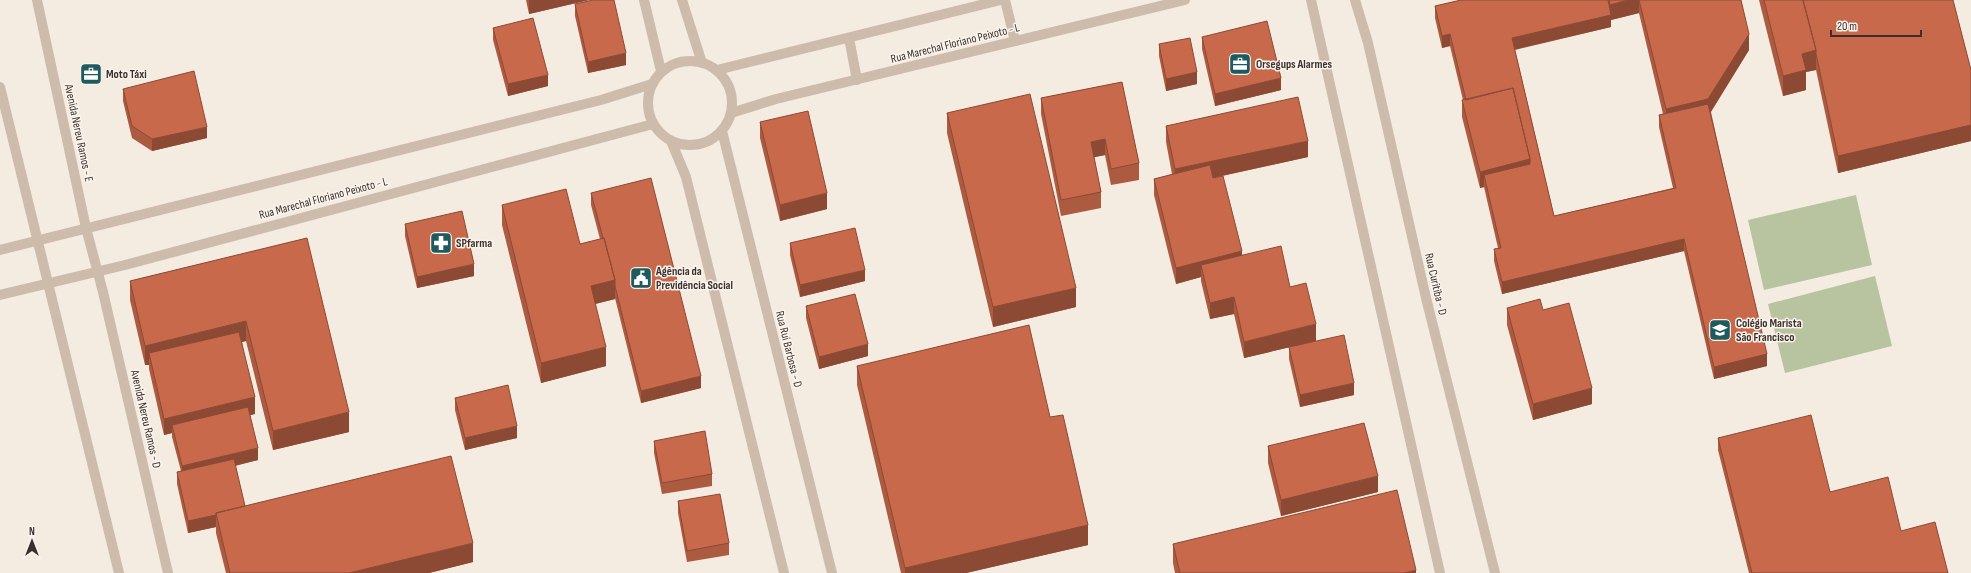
<svg xmlns="http://www.w3.org/2000/svg" width="1971" height="573" viewBox="0 0 1971 573" font-family="'Sofia Sans Condensed',sans-serif">
<style>
.green{fill:#b8c4a0}
.lines{fill:none;stroke-linecap:round;stroke-linejoin:round}
.minor{stroke:#cdbbac;stroke-width:10}
.tertiary{stroke:#cdbbac;stroke-width:10}
.wall{fill:#ac5a40;fill-rule:evenodd}
.shaded-wall{fill:#8c4a34}
.building{fill:#c8694b;stroke:#8c4a34}
.labels{text-anchor:middle;stroke-width:3;stroke-linejoin:round;paint-order:stroke}
.street-label{font-size:12px;fill:#3b302b;stroke:#fbf5ee}
.poi-label{font-size:12px;font-weight:bold;fill:#3b302b;stroke:#fbf5ee;text-anchor:start}
</style>
<rect width="100%" height="100%" fill="#f4ebe1"/>
<path class="green" d="M1856,195l16,70 -108,25 -16,-70z
M1875,276l17,70 -107,27 -17,-69z"/>
<g class="lines">
<path class="minor" d="M1005,0l10,41"/>
<path class="tertiary" d="M37,0l49,228 17,64 65,281
M644,0l17,71
M682,0l20,63
M1311,0l129,573
M1355,0l13,43 58,255 69,275
M849,38l8,42
M648 103a42 42 0 1 1 84 0a42 42 0 1 1-84 0Z
M717,70l284,-70
M0,87l119,486
M731,113l45,-14 409,-99
M722,131l110,442
M671,141l15,36 98,396
M0,250l601,-150 51,-16
M0,295l125,-30 528,-141"/>
</g>
<path class="wall" d="M526,0h63l-60,14z
M1461,0h280l8,50 -38,62 56,254 -53,13 -30,-128 -182,43 -8,-33v-12l4,-1 -14,-61 -4,1 -18,-71v-17h1l-13,-54 -8,2 -7,-30v-12zM1639,13l24,101 -4,1v12l14,61 -119,28 -39,-166 96,-23v-7z
M1759,0h194l18,70v71l-133,32 -22,-103 -10,2v18l-23,6z
M575,4l51,61 -38,8 -13,-57z
M493,28l55,58 -40,10 -15,-56z
M1202,37l79,53 -66,16 -13,-57z
M1159,44l38,40 -31,7 -7,-35z
M1122,82l17,81v17l-28,5 -6,-30 -11,2 7,35v16l-40,8 -20,-102v-16z
M123,89l84,49 -55,13 -20,-13 -9,-37z
M947,113l129,194 -83,20 -46,-194z
M760,122l67,87 -47,12 -20,-83z
M1166,126l142,31 -95,21 29,78 48,31 26,54 -72,17 -10,-44 -24,5 -9,-38v-4l-25,7 -22,-89v-16l18,-5 -6,-32z
M591,193l110,195 -60,15 -26,-105v1l-20,5 11,62 -65,17 -39,-158v-20l78,39 20,-5 -9,-34z
M405,224l69,52 -57,12 -12,-52z
M307,238l42,194 -76,18 -27,-109 -4,1 13,72 -5,1 8,45 -23,6 10,40 228,56 -44,11h-203l-10,-40v-6l-28,6 -11,-49v-12l4,-1 -9,-34v-4l-8,2 -15,-66v-4h-4l-15,-65v-19z
M790,243l75,38 -65,16 -10,-42z
M806,306l62,50 -49,13 -13,-51z
M1507,308l36,2 49,94 -59,16 -26,-95z
M1289,347l65,48 -54,12 -11,-48z
M857,366l193,51 38,128 -122,28h-65l-44,-188z
M455,398l62,40 -52,12 -10,-40z
M1718,438l112,54 71,39 47,42h-199l-31,-123z
M654,441l58,33v12l-50,8 -8,-41z
M1268,446l110,46 -97,24 -13,-53z
M678,501l51,42v12l-42,7 -9,-49z
M1173,544l243,29h-241l-2,-10z"/>
<path class="shaded-wall" d="M529,0h60l-60,14z
M1628,0h11v13l-28,7v7l-99,23v-12l98,-23v-10z
M1450,34v12l-8,2v-12z
M1749,34v16l-41,66 -42,10v-17z
M1816,50v20l-10,2v18l-23,6v-20l19,-22z
M626,53v12l-38,8v-11z
M1197,72v12l-31,7v-12z
M548,75v11l-40,10v-12z
M1281,78v12l-66,16v-12z
M1971,125v16l-133,32v-17z
M207,127v11l-55,13v-12z
M1105,139v16l-14,3v-16z
M1308,141v16l-133,29v-17z
M1530,159v17l-46,-1v12l-4,1v-16z
M827,193v16l-47,12v-16z
M1684,239v12l-182,43v-12z
M1242,251v16l-41,-2v12l-25,7v-16z
M474,264v12l-57,12v-11z
M865,270v11l-65,16v-12z
M615,280v19l-24,6v-19z
M1076,288v19l-83,20v-20z
M1234,297v17l-24,5v-16z
M246,321v20l-95,23 -2,-11v12h-4v-19z
M1316,324v17l-72,17v-16z
M868,344v12l-49,13v-12z
M606,347v19l-65,17v-20z
M1767,354v12l-53,13v-12z
M701,376v12l-60,15v-12z
M1354,383v12l-54,12v-12z
M1592,388v16l-59,16v-16z
M255,397v17l-81,19 -2,-8v8l-8,2v-16z
M349,412v20l-76,18v-19z
M517,426v12l-52,12v-12z
M258,448v12l-76,18v-12z
M1378,476v16l-97,24v-16z
M216,515v12l-28,6v-12z
M1088,525v20l-122,28h-61v-5z
M473,543v19l-44,11h-80z
M1416,570v3h-12z"/>
<path class="building" d="M593,0h21l12,53 -38,9 -13,-58z
M1461,0h147l3,15 -99,23 42,178 122,-28 -17,-73 49,-11 59,250 -53,13 -30,-128 -182,43 -8,-33 7,-1 -17,-73 46,-11v-5l-17,-71 -47,12 -16,-66 -8,2 -7,-30z
M1609,0h19l-18,5z
M1639,0h102l8,34 -41,65 -42,10z
M1764,0h39l13,50 -14,4 4,16 -23,6z
M1803,0h150l18,70v55l-133,31 -22,-102v-4z
M533,18l15,57 -40,9 -15,-56z
M1267,21l14,57 -66,16 -13,-57z
M1190,38l7,34 -31,7 -7,-35z
M194,71l13,56 -55,12 -20,-13 -9,-37z
M1122,82l17,81 -28,6 -6,-30 -14,3 10,50 -40,8 -20,-102z
M1513,88l17,71 -50,13 -18,-72z
M1030,94l46,194 -83,19 -46,-194z
M1298,97l10,44 -133,28 -9,-43z
M808,111l19,82 -47,12 -20,-83z
M1210,165l3,13 10,-2 19,75 -66,17 -22,-89z
M651,178l50,198 -60,15 -26,-105v-6l-11,-42h-1l-12,-45z
M566,189l14,55 24,-6 11,42 -24,6 15,61 -65,16 -39,-158z
M462,211l12,53 -57,13 -12,-53z
M855,228l10,42 -65,15 -10,-42z
M307,238l42,174 -76,19 -27,-110 -101,25 -15,-65z
M1281,246l9,41 16,-4 10,41 -72,18 -10,-45 -24,6 -9,-38z
M855,294l13,50 -49,13 -13,-51z
M1540,299l3,11 26,-7 23,85 -59,16 -26,-96z
M1029,325l21,92 13,-2 25,110 -183,43 -48,-202z
M239,332l16,65 -91,22 -15,-66z
M1344,335l10,48 -54,12 -11,-48z
M508,385l9,41 -52,12 -10,-40z
M248,407l10,41 -76,18 -10,-41z
M1811,415l19,77 58,-15 13,54 34,-9 13,51h-196l-34,-135z
M1364,423l14,53 -97,24 -13,-54z
M705,431l7,43 -50,9 -8,-42z
M451,456l22,87 -124,30h-119l-14,-60z
M234,459l11,47 -29,7v2l-28,6 -11,-49z
M1397,490l19,80 -12,3h-224l-7,-29z
M720,494l9,49 -42,8 -9,-50z"/>
<defs>
<g id="office-square" transform="scale(1.15)"><rect x="-9" y="-9" width="18" height="18" rx="4" fill="#1f5a5e" stroke="#fbf5ee"/><path d="M-6-3h4V-5.5h4V-3h4V5H-6ZM-1-4.5V-3h2v-1.5ZM-6 0V1H6V0Z" fill="#fff"/></g>
<g id="pharmacy-square" transform="scale(1.15)"><rect x="-9" y="-9" width="18" height="18" rx="4" fill="#1f5a5e" stroke="#fbf5ee"/><path d="M-2-6h4v4h4v4h-4v4h-4v-4h-4v-4h4Z" fill="#fff"/></g>
<g id="civic-square" transform="scale(1.15)"><rect x="-9" y="-9" width="18" height="18" rx="4" fill="#1f5a5e" stroke="#fbf5ee"/><path d="M-.6-6.5H3V-4.5H.6V-3L4-1V1h2V6H-6V1h2V-1L-.6-3ZM-1.2 2.5V6h2.4V2.5Z" fill="#fff"/></g>
<g id="school-square" transform="scale(1.15)"><rect x="-9" y="-9" width="18" height="18" rx="4" fill="#1f5a5e" stroke="#fbf5ee"/><path d="M0-5L7-2L0 1L-7-2ZM-4 1L0 2.5L4 1V4Q0 6-4 4Z" fill="#fff"/></g>
</defs>
<g fill-rule="evenodd">
<use href="#office-square" x="1240" y="64"/>
<use href="#office-square" x="91" y="74"/>
<use href="#pharmacy-square" x="441" y="243"/>
<use href="#civic-square" x="641" y="278"/>
<use href="#school-square" x="1720" y="330"/>
</g>
<g class="labels">
<g class="street-label">
<text transform="translate(955 43) rotate(-14)" y="4">Rua Marechal Floriano Peixoto - L</text>
<text transform="translate(79 133) rotate(78)" y="4">Avenida Nereu Ramos - E</text>
<text transform="translate(323 198) rotate(-15)" y="4">Rua Marechal Floriano Peixoto - L</text>
<text transform="translate(1436 284) rotate(77)" y="4">Rua Curitiba - D</text>
<text transform="translate(789 349) rotate(76)" y="4">Rua Rui Barbosa - D</text>
<text transform="translate(146 419) rotate(77)" y="4">Avenida Nereu Ramos - D</text>
</g>
<g class="poi-label">
<text x="1256" y="68">Orsegups Alarmes</text>
<text x="106" y="78">Moto Táxi</text>
<text x="456" y="247">SPfarma</text>
<text x="656" y="275">Agência da<tspan x="656" dy="14">Previdência Social</tspan></text>
<text x="1736" y="327">Colégio Marista<tspan x="1736" dy="14">São Francisco</tspan></text>
</g>
</g>
<g transform="translate(32 541)" stroke="#fbf5ee" stroke-width="3" paint-order="stroke">
<path d="M0-3L7 15L0 10L-7 15Z" fill="#3b302b"/>
<text y="-6" font-size="11" font-weight="bold" text-anchor="middle" fill="#3b302b">N</text>
</g>
<path d="M1831 30v6h90v-6" fill="none" stroke="#3b302b" stroke-width="2"/>
<text x="1837" y="30" font-size="12" fill="#3b302b" stroke="#fbf5ee" stroke-width="3" paint-order="stroke">20 m</text>
</svg>
